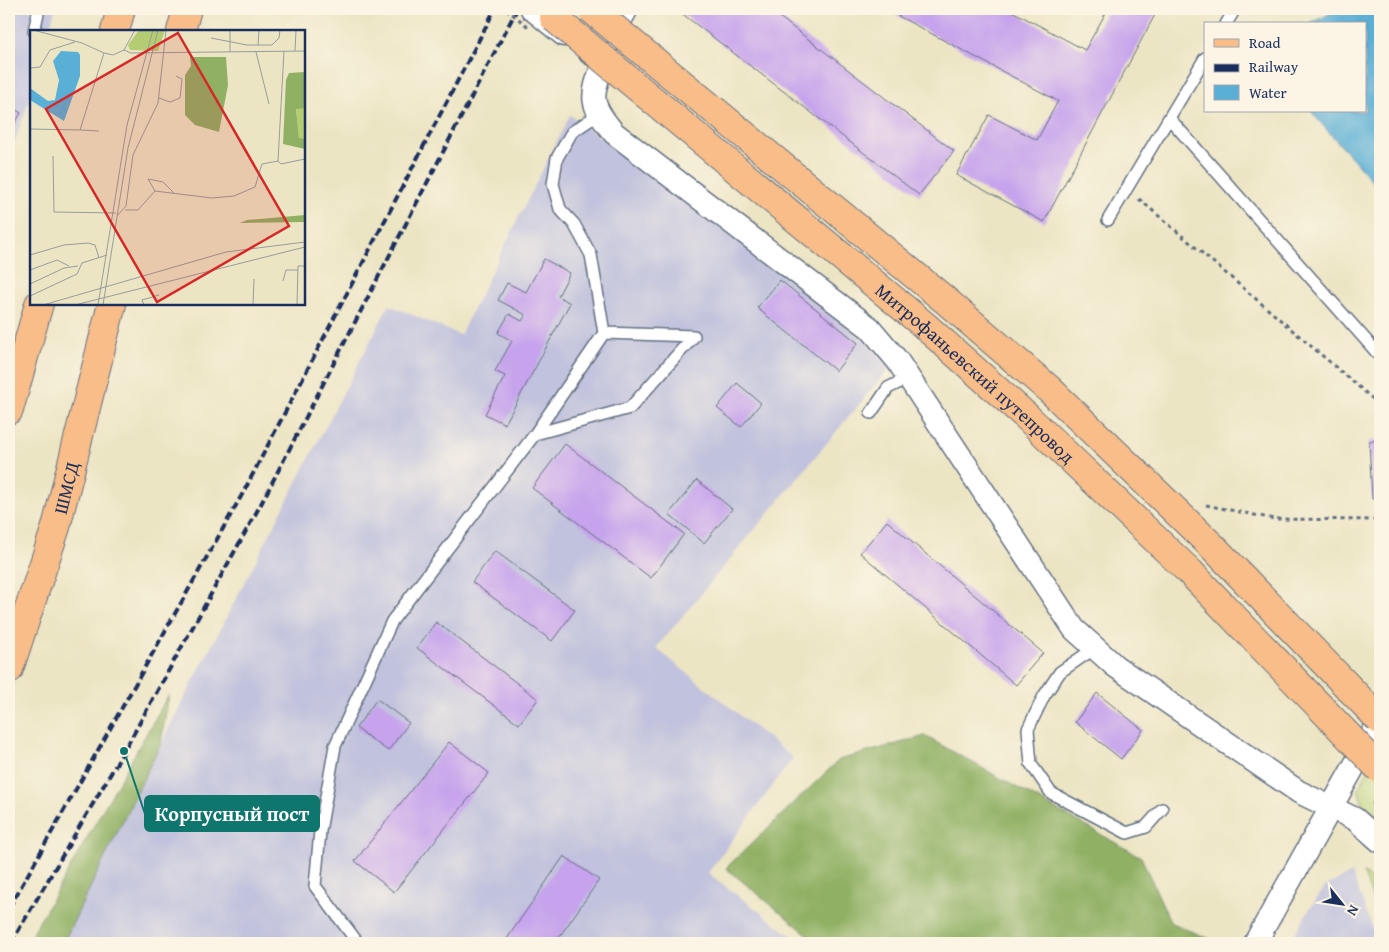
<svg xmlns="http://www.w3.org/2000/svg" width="1389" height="952" viewBox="0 0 1389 952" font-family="'Gentium Book Plus',serif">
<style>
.industrial{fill:#c1c2dd}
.green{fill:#b5cd72;stroke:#687e68}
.forest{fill:#90b064;stroke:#567061}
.water{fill:#5aafd6;stroke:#3a6f9a}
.building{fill:#c6a3ec}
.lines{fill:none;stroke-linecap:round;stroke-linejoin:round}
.lane-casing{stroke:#646f82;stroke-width:14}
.street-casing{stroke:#646f82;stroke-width:25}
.primary-casing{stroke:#646f82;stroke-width:30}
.path{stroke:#646f82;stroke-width:3;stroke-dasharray:4 4;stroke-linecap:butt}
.lane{stroke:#fff;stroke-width:11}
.street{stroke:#fff;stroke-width:22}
.primary{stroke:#f8bd88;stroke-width:28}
.rail{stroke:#1b2f5e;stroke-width:4;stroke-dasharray:8 4;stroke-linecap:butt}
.primary-bridge-casing{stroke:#646f82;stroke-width:30;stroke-linecap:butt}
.path-bridge{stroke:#646f82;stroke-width:3;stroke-dasharray:4 4;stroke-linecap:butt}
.primary-bridge{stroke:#f8bd88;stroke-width:28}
.labels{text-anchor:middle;stroke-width:4.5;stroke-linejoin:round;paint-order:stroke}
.street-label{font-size:19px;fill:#1b2f5e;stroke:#fcf5e5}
.inset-road{fill:none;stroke:#989c9b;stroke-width:1}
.view{fill:#d62828;fill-opacity:0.15;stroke:#d62828;stroke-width:2.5}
.inset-edge{fill:none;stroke:#1b2f5e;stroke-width:2.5}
.leader{fill:none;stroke:#0f766e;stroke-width:2}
.callout-dot{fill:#0f766e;stroke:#fcf5e5;stroke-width:2}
.callout{fill:#0f766e;stroke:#0f766e;stroke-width:2}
.callout-label{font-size:20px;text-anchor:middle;font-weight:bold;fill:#fff}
</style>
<rect width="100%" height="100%" fill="#fcf5e5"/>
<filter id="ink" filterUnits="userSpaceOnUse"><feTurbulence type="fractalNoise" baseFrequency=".02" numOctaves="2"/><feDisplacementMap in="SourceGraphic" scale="10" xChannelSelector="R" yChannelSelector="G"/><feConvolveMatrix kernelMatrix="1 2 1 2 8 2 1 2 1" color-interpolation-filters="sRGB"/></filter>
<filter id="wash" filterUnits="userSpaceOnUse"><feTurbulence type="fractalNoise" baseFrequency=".0096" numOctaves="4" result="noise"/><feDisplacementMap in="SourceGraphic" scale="20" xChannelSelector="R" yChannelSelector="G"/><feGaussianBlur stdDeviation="1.12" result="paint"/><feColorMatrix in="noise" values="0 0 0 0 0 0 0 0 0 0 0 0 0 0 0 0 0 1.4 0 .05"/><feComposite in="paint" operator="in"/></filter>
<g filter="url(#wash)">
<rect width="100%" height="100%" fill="#ece5c4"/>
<path class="industrial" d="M9,9h46l-6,22h-18v63l-22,65z
M570,115l188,140 106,84 27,27 -235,282 137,110 -85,115 93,70h-738l98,-200 228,-438 71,30z
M1352,873l26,70h-89l21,-35 16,-22z"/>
<path class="green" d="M1380,746v81l-17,-21 -5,-17z
M1363,872l17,17v31z"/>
<path class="forest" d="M169,694l-8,49 -98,200h-36z
M925,736l216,121 30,66 49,20h-402l-92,-75 113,-108z"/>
<path class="water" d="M1339,9h41v182c-21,-28 -47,-52 -69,-80h54v-87h-55z"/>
<g id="blocks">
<path class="building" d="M676,9h93l185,142 -35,44z
M885,9h123l77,41 23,-41h50l-114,213 -88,-47 33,-60 48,25 21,-39z
M9,105l12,8 -12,21z
M544,259l26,14 -12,23 12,7 -65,121 -20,-10 20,-38 -10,-5 17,-30 -14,-8 11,-19 13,7 4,-6 -28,-15 9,-17 19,9z
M780,280l78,63 -22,28 -79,-63z
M737,383l24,20 -20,24 -24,-19z
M1380,440v59h-8l-3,-58z
M565,444l119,90 -33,44 -119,-90z
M697,480l35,29 -28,34 -35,-29z
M887,521l156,132 -27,32 -156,-132z
M495,551l80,59 -23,31 -80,-59z
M436,622l102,77 -19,25 -102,-76z
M1097,693l46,37 -22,29 -46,-37z
M377,699l32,24 -21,28 -32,-23z
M449,742l40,31 -95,119 -39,-31z
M564,856l35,24 -44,63h-51z"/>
</g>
</g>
<g filter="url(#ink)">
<use href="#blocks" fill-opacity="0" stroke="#646f82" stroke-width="1"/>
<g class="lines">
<g class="lane-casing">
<path id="lane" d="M1226,24l9,-15
M34,31l5,-22
M1205,58l-36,60 211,238
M605,59l28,-50
M599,114l-27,18 -15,26 -4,26 7,25 14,15 17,31 13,78
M1108,220l61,-102
M871,413l17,-25 20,-10
M535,434l95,-26 64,-72
M1095,648l-35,24 -16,24 -16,33 3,35 20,29 76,40 19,-6 16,-18
M358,943l-43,-57 5,-55 15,-85 57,-125 143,-187 69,-101 90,3"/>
</g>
<g class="street-casing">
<path id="street" d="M532,9l32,26
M590,53l14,8c-13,37 -16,41 10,72l256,195 27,32 177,269 41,37 184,126 56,27 25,22
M1255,943l125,-223"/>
</g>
<g class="primary-casing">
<g id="primary">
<path d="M115,31l6,-22"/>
<path d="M181,31l6,-22"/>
<path d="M9,410l30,-106"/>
<path id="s1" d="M9,669l47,-142 56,-223"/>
</g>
</g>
<path class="path" d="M1139,199l241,206
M1206,505l68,14 106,1
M1373,805l6,-12"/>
<use href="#lane" class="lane"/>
<use href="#street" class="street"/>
<use href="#primary" class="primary"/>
<path class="rail" d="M9,908l234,-415 252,-484
M11,943l113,-192 137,-247 256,-495"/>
<g class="primary-bridge-casing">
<g id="primary-bridge">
<path d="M591,9l354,291 105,90 165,159 165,171"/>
<path id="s2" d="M554,18l370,307 103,92 163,155 190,197"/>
</g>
</g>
<path class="path-bridge" d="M506,9l25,20"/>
<use href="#primary-bridge" class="primary-bridge"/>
</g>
</g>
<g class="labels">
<g class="street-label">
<text dy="7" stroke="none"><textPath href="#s2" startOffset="551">Митрофаньевский путепровод</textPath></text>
<text dy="7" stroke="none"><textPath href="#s1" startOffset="190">ШМСД</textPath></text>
</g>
</g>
<g transform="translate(30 30)">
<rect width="275" height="275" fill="#ece5c4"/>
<path d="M109,0h26l-7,21 -28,-1 -2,-5zM266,78h9v31h-6z" fill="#b5cd72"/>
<path d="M160,27h36l2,28 -9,47 -24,-7 -10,-10v-40l6,-9zM275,42v36l-9,1 3,29 6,1v10l-22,-5 3,-64 3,-7zM275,185v7l-65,1 7,-3z" fill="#90b064"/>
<path d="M31,21l17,1 2,3v21l-16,45 -34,-21v-12l18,13 7,-1 4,-20 -6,-19z" fill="#5aafd6"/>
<path class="inset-road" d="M3,0l49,13 22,10M200,0v22M181,8l36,7h25l7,-7 1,-8M228,15l1,-15M94,20l7,3 174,-2M94,20l11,-20M265,21l1,-21M226,22l13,52M0,38l10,-1 10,-17 25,-8M129,68l11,4 10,-4 2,-19 -6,-3M0,99l50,1 24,-77 9,2 11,-5M50,100l19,1M23,126l1,56 62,1M248,131l3,3 24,-5M118,149l7,12 57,7 22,-2 21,-9 7,-23 16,-3 6,-110M118,149l15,3 11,11M95,180h13l17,-19M87,186l9,-10 7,-51 25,-52 8,-73M0,225l34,-10 24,-2 7,2 4,13M0,240l27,-10 12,6M253,251l3,-11h12M0,254l34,-16 14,-2M0,266l47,-22 5,-11 25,-8M13,275l183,-53 79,-10M45,275l230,-58M68,275l29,-180 26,-95M73,275l25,-157 30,-118M114,275l-2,-5 17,-5M223,275l1,-26M267,275l1,-39h7"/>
<path class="view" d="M148,3l111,193 -132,76 -111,-193z"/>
<rect width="275" height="275" class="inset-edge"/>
</g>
<path class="leader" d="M124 751L145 814"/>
<circle class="callout-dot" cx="124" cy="751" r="5"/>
<rect class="callout" x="145" y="796" width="174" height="35" rx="5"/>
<g class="callout-label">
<text x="232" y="821">Корпусный пост</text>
</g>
<rect width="1389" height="952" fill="none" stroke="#fcf5e5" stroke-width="30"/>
<rect x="1204" y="22" width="162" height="90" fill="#fcf5e5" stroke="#a2a6af"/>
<rect x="1214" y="39" width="25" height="8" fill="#f8bd88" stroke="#a2a6af"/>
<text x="1249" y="48" font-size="15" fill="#1b2f5e">Road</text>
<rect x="1214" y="64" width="25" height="8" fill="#1b2f5e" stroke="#a2a6af"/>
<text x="1249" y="72" font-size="15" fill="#1b2f5e">Railway</text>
<rect x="1214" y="85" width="25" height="15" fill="#5aafd6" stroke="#a2a6af"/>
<text x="1249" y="98" font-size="15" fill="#1b2f5e">Water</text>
<g transform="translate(1342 904) rotate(120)" stroke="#fcf5e5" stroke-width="4" paint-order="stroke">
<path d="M0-4L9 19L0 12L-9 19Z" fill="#1b2f5e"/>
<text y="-8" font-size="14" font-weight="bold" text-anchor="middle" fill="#1b2f5e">N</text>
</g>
</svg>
